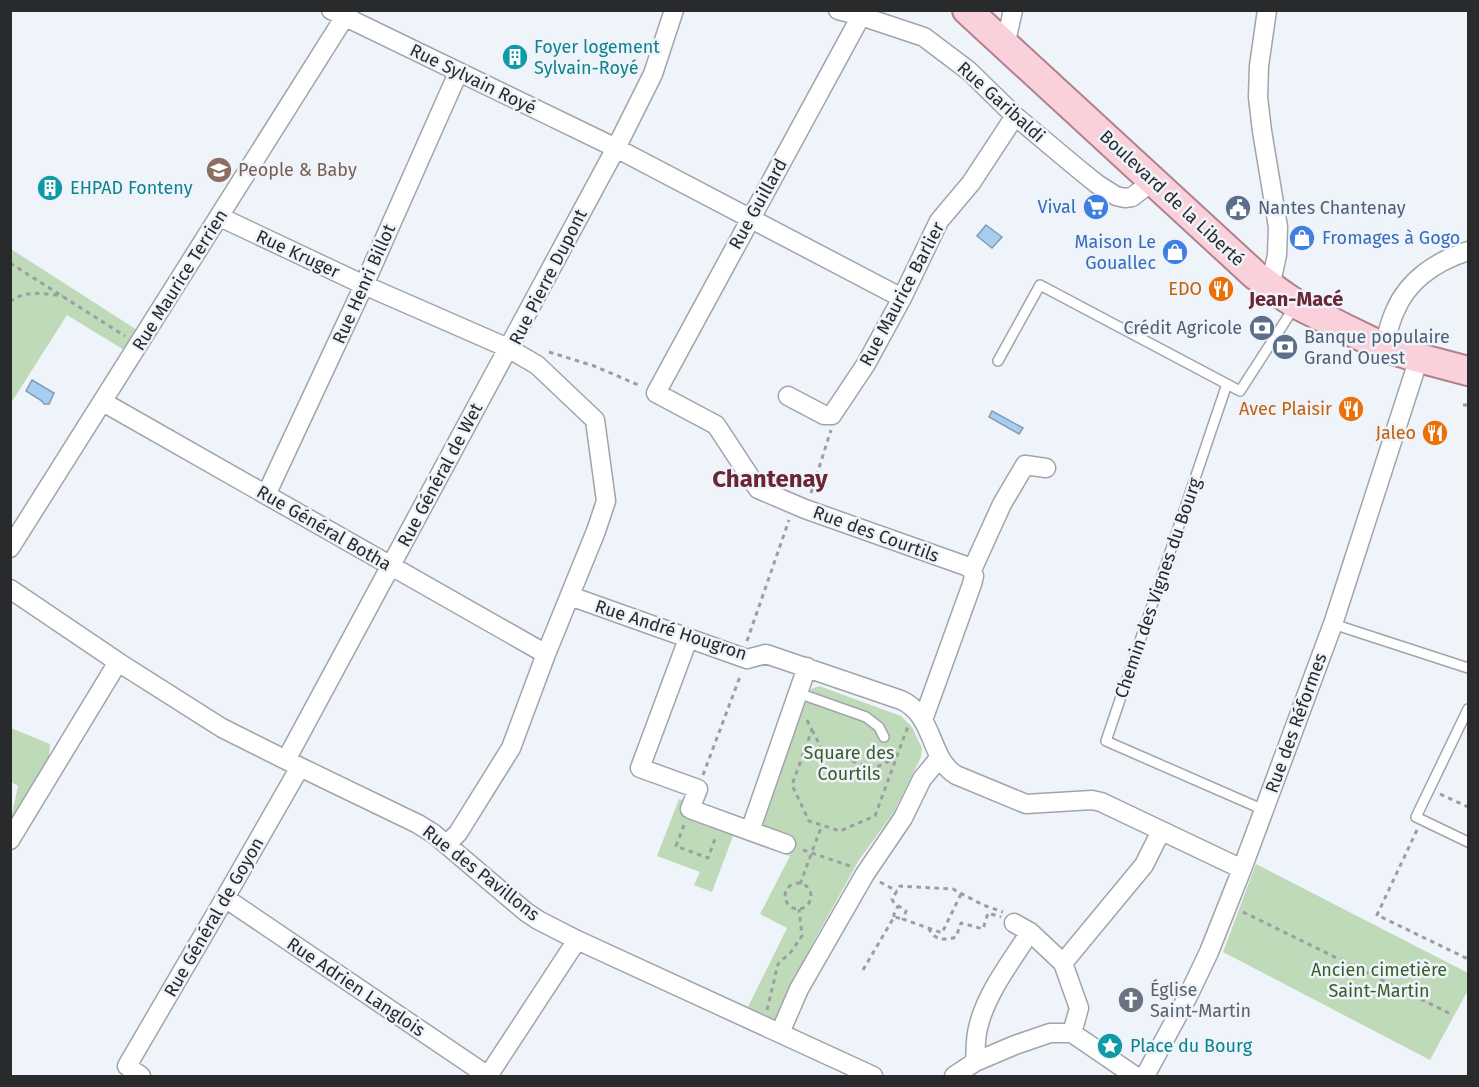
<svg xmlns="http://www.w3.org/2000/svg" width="1479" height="1087" viewBox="0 0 1479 1087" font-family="'Fira Sans',sans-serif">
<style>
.green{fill:#bfdab8}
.water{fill:#a6cef0;stroke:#809db5;stroke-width:1.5}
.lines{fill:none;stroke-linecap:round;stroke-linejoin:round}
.service-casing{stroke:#a1a4ab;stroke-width:12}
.minor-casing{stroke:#a1a4ab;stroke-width:21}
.primary-casing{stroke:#af828d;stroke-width:32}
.path{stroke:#9b9ea3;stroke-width:3;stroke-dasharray:4.5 4.5;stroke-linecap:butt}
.service{stroke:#fff;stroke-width:9}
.minor{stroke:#fff;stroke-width:18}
.primary{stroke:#fad0da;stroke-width:28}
.labels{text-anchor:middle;stroke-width:5;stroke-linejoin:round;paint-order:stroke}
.culture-label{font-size:18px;fill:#0d838f;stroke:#eff3fa;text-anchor:start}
.street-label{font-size:18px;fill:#282a2c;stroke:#eff3fa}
.education-label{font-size:18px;fill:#785e54;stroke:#eff3fa;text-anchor:start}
.shop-label{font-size:18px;fill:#366cbe;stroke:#eff3fa;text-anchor:end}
.service-label{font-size:18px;fill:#4e5e75;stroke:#eff3fa;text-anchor:start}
.food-label{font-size:18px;fill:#c56008;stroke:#eff3fa;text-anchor:end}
.park-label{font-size:18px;fill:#355e29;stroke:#eff3fa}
.worship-label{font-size:18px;fill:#5b616d;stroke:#eff3fa;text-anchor:start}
.neighbourhood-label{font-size:20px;font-weight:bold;fill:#6b2533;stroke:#eff3fa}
.district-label{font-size:24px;font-weight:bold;fill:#6b2533;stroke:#eff3fa}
</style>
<rect width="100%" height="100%" fill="#eff3fa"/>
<path class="green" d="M11,249l126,81 -13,20 -57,-35 -56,88z
M819,686l82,30 11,11 10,21 -1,9 -27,55 -35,48 -45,81 -40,80 -27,-12 40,-81 -27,-14 30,-58 -57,-20 -21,56 -18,-7 6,-13 -43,-16 22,-57 68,20 16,-5 48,-125z
M11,728l39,16 -1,13 -20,36 -18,26 7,-33 -7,-4z
M1256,864l212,109v17l-38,70 -207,-108z"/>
<path class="water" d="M986,225l16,12 -10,11 -15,-12z
M32,380l22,13 -5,11h-5l-2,-3 -16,-10z
M992,411l31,17 -4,6 -30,-17z"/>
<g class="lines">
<g class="service-casing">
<path id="service" d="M998,361l42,-76 200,106 55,-85
M1227,384l-121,357 158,69
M1333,624l135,44
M798,693l68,24 13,10 5,10
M1468,709l-52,108 52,25"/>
</g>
<g class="minor-casing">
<path id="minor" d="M331,10l285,138 286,150
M838,10l23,6 63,21 45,34 46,45 61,51 21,17 19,12 9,2 7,-1 21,-16
M1267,10l-8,56 -1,31 4,34 16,96 -1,28 -7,32
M861,16l-205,377 60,32 42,64 47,20 161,57 6,4
M1005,46l8,-36
M220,217l144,68 144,63 29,17 58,55 11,81 -10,30 -50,123 -35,94 -53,85 -11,11
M1383,347c4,-12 7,-25 12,-36 13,-31 42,-50 73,-60
M788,396l36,19h8l34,-51 36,-66 37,-77 32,-38 44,-67
M103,402l443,252
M266,495l98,-210 94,-212
M10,548l339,-538
M10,589l108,73 104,66 78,39 118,57 16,10 92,78 12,8 39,20 296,136
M570,596l177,63 19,-5 135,46c34,15 28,59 55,75l70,29 66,-4 9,2 141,67
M688,639l-48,129 58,21 -8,20 96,35
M923,720l49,-136 2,-8 -2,-6 30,-66 23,-39 21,3
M286,760l330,-612 37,-74 21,-64
M750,831l57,-164
M10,840l108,-178
M225,898l263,178
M1014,923l16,9 33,31 16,45 -7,25
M1063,963l81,-98 17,-34
M780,1033l19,-44 66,-115 38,-56 19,-39 18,-22
M1072,1033l63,43
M975,1062c1,-12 0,-23 3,-34 8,-35 33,-66 52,-96
M141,1076l-14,-10 98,-168 75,-131
M488,1076l89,-136
M954,1076l21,-14 40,-17 35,-12h22
M1145,1076l43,-80 21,-44 33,-83 91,-245 86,-266"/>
</g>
<g class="primary-casing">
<path id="primary" d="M967,10l262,241 26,24 29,21 12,8 52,26 35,17 36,11 49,13"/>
</g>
<path class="path" d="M10,263l115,73
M10,302c14,-13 37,-8 53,-6
M549,352l45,14 47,20
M1463,405h5
M811,493l20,-63
M747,641l42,-121
M807,720l5,10 -20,55 17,36 31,10 35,-15 33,-90
M812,730l10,19 51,20 22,-11
M703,775l38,-101
M1440,794l28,13
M684,825l-8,21 32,12 8,-22
M1417,830l-40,85 91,44
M803,850l47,16
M880,882l17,9
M785 896a13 13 0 1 1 26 0a13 13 0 1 1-26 0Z
M800,884l22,-59
M961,894l-19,39 -39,-14 3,-8 -12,-8 -2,-4 8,-13 53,3 30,16 20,7
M1243,912l208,102
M894,917v-3l4,-8
M929,928c3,12 17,13 27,9l5,-14 22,6 5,-16 13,4
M863,970l31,-53 9,2
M767,1010l11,-46 13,-12 11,-16 -3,-27"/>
<use href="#service" class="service"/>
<use href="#minor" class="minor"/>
<use href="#primary" class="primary"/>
</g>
<defs>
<g id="building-disc" transform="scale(1.35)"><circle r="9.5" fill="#0f9aa8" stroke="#eff3fa"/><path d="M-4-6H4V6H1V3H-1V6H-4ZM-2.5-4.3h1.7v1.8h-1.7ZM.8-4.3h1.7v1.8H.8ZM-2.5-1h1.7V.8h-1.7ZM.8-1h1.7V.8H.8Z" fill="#fff"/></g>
<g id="school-disc" transform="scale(1.35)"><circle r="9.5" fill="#8d6e63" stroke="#eff3fa"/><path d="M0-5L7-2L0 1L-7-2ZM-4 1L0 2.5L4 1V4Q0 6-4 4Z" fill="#fff"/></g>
<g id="supermarket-disc" transform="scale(1.35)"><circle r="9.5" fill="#3f7fe0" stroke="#eff3fa"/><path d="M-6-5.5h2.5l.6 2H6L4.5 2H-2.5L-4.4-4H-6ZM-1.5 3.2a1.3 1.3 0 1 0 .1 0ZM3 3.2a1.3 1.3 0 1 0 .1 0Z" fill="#fff"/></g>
<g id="civic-disc" transform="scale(1.35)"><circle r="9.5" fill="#5c6f8a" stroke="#eff3fa"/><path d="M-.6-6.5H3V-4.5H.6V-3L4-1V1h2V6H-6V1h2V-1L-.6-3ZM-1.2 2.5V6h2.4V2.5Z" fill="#fff"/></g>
<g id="shop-disc" transform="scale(1.35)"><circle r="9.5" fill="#3f7fe0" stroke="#eff3fa"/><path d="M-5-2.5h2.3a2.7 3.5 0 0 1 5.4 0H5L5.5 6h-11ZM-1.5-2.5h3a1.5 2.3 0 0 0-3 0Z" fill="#fff"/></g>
<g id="restaurant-disc" transform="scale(1.35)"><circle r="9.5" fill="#e8710a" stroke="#eff3fa"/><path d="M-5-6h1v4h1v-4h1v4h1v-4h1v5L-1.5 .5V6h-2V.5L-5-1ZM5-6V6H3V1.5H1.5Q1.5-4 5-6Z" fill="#fff"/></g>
<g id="bank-disc" transform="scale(1.35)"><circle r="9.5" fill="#5c6f8a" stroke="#eff3fa"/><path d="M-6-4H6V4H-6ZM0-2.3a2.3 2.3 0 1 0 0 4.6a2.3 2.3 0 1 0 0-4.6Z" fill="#fff"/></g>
<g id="church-disc" transform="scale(1.35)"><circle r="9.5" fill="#6b7280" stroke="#eff3fa"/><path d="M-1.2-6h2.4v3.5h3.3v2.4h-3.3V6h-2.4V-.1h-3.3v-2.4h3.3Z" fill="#fff"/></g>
<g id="sight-disc" transform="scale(1.35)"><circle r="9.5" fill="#0f9aa8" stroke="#eff3fa"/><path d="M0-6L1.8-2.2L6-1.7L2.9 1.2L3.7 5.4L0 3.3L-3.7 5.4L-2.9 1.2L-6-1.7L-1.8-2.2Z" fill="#fff"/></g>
</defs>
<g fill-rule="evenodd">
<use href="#building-disc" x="515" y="57"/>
<use href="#school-disc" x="219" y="170"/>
<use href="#building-disc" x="50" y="188"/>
<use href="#supermarket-disc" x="1096" y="207"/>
<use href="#civic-disc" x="1238" y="208"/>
<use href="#shop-disc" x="1302" y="238"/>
<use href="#shop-disc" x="1175" y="252"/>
<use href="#restaurant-disc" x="1221" y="289"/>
<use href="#bank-disc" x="1262" y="328"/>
<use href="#bank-disc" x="1285" y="347"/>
<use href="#restaurant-disc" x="1351" y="409"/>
<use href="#restaurant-disc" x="1435" y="433"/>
<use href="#church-disc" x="1131" y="1000"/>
<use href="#sight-disc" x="1110" y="1046"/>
</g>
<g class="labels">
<g class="culture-label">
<text x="534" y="53">Foyer logement<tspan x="534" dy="21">Sylvain-Royé</tspan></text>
<text x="70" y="194">EHPAD Fonteny</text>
<text x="1130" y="1052">Place du Bourg</text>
</g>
<g class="street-label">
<text transform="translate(473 79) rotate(26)" y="6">Rue Sylvain Royé</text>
<text transform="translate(1001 102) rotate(42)" y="6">Rue Garibaldi</text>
<text transform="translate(1172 198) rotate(43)" y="6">Boulevard de la Liberté</text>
<text transform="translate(758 204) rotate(-61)" y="6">Rue Guillard</text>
<text transform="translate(298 254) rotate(25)" y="6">Rue Kruger</text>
<text transform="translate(548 277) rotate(-63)" y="6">Rue Pierre Dupont</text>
<text transform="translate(180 280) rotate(-58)" y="6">Rue Maurice Terrien</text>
<text transform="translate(364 284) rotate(-66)" y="6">Rue Henri Billot</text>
<text transform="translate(902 294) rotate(-62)" y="6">Rue Maurice Barlier</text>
<text transform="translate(440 475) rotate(-62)" y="6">Rue Général de Wet</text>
<text transform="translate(324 528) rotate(30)" y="6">Rue Général Botha</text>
<text transform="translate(876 534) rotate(20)" y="6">Rue des Courtils</text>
<text transform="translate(1158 588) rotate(-71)" y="6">Chemin des Vignes du Bourg</text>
<text transform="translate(671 630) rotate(18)" y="6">Rue André Hougron</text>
<text transform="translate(1296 723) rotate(-70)" y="6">Rue des Réformes</text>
<text transform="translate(481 873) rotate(38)" y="6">Rue des Pavillons</text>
<text transform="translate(214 917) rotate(-60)" y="6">Rue Général de Goyon</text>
<text transform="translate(356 987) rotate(34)" y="6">Rue Adrien Langlois</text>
</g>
<g class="education-label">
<text x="238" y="176">People &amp; Baby</text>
</g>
<g class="shop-label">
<text x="1076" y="213">Vival</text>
<text x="1322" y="244" text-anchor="start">Fromages à Gogo</text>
<text x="1156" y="248">Maison Le<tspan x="1156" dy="21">Gouallec</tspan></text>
</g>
<g class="service-label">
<text x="1258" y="214">Nantes Chantenay</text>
<text x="1242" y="334" text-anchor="end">Crédit Agricole</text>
<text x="1304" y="343">Banque populaire<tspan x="1304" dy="21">Grand Ouest</tspan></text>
</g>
<g class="food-label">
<text x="1202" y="295">EDO</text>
<text x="1332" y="415">Avec Plaisir</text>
<text x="1416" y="439">Jaleo</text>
</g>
<g class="park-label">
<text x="849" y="759">Square des<tspan x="849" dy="21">Courtils</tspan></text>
<text x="1379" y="976">Ancien cimetière<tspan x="1379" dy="21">Saint-Martin</tspan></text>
</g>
<g class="worship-label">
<text x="1150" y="996">Église<tspan x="1150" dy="21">Saint-Martin</tspan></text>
</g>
<g class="neighbourhood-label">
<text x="1296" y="306">Jean-Macé</text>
</g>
<g class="district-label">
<text x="770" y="487">Chantenay</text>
</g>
</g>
<rect width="1479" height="1087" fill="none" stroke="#282a2c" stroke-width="24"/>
</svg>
